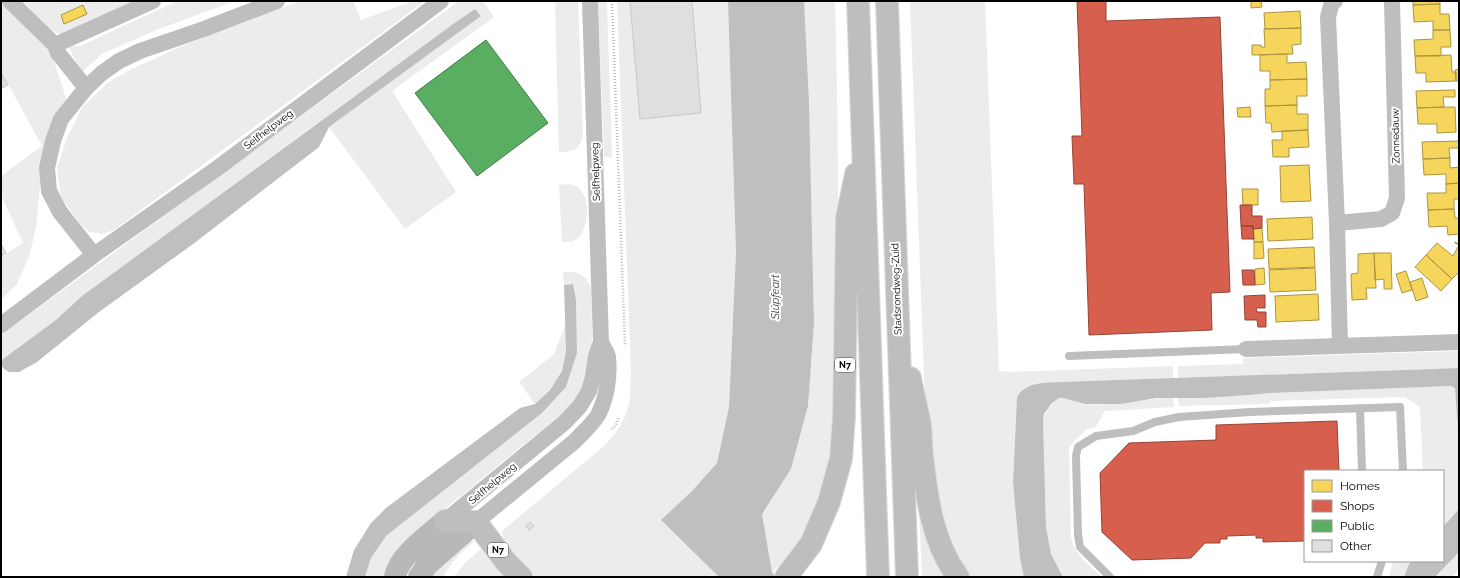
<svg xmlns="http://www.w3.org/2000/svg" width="1460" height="578" viewBox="0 0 1460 578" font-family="Raleway,sans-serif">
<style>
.green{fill:#ececec}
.water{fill:#bfbfbf}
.homes{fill:#f6d55c;stroke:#ac9540}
.shops{fill:#d6604d;stroke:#964336}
.public{fill:#5aae61;stroke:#3f7a44}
.building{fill:#dfdfdf;stroke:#c7c7c7}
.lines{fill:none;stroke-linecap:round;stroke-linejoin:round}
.highway-casing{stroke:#dbdbdb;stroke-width:24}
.path{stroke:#b9b9b9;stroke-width:2.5;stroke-dasharray:1 2;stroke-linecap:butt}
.lane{stroke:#bebebe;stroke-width:8}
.street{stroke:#bebebe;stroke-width:16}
.secondary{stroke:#b8b8b8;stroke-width:22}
.highway{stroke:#bebebe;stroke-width:22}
.labels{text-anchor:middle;stroke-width:4;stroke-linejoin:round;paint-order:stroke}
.shield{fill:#fff;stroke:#4c4c4c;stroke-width:1}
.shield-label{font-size:9px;font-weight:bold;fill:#000}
.street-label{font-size:10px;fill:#000;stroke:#fff}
.water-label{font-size:11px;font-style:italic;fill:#444;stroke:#fff}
</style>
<rect width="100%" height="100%" fill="#fff"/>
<path class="green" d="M1,1h5l43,45 18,55 -26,74 -5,52 -6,27 -13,30 -16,16v-43l22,-14 -22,-48v-19l41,-30 -41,-75z
M24,1h120l-81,33c-18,-2 -28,-20 -39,-33z
M177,1h58l-76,28 -57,25 -21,19 -12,-26 11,-1z
M300,1h53l8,19 52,-19h12l-311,229 -12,4 -12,-2 -9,-7 -20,-28 -4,-29 9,-28 15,-31 26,-26 25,-14 50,-23z
M459,1h24l11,16 -102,74 64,101 -51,37 -76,-102 152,-111 -6,-7 -162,117 -231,170 -26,24 -53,39 -2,4v-28z
M555,1h23l5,134c-3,15 -10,17 -24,17z
M598,1h9l5,156h-8z
M617,1h111l8,252 -7,154 -12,56 -25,28 -31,29 58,57h-188c-11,-14 -26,-27 -29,-46l101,-84c13,-13 24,-29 27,-48 1,-9 0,-19 1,-28z
M804,1h31c3,109 4,217 2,326 -1,56 2,116 -15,170 -7,20 -17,40 -30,56 -6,7 -13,13 -20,19l-10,-58 29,-45 17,-63 6,-83 -5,-222z
M910,1h75l14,370 13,1 161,-6v12l-134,6c-10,2 -17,3 -22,13l-4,85 11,95h-55l-12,-18 -17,-44 -15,-113z
M569,184c5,1 10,3 13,8 8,10 6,39 -5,47 -4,3 -10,3 -15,3l-3,-57z
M563,272c14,-1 21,1 28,15 0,34 6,73 -11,105 -3,7 -10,13 -15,19l-140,114 -40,52h-20l6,-19 15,-22 156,-123 24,-26 11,-34 -1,-53 -3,-16 -9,1z
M566,323c1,40 -1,54 -31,81l-16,-22 35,-28z
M1459,351v17l-281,10v-12l65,-2v-6z
M1451,386l4,1 4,58v64l-16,18v-56h-20l-3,-64 -15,-10 -135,4 -1,3 -90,2 -1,-8 71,-3 22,-2z
M1059,398c9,-1 18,5 27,6 29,3 58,-6 87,-6l1,9 -69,4 -9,15 -10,4 -12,11 -5,7 2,90c4,17 18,27 31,39h-39l-12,-23 -5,-27 -3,-107c3,-10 8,-16 16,-22z
M919,510l28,67h-25z
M466,539l8,3c-12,10 -24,20 -30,35h-15z
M482,548l29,29h-57l12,-15z
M1459,552v18l-7,7h-17z
M1393,561h19l-3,3 -5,13h-15z"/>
<path class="water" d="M728,1h76l5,100 5,222 -6,83 -17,63 -29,45 10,58 5,5h-58l-58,-57 31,-29 25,-28 12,-56 7,-154z
M475,9l6,7 -152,111 -10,20 -126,97 -94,68 -62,50 -18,10h-10l-5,-3 -3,-5 2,-5 53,-39 26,-24 374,-274z
M573,284l3,16 1,53 -11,34 -24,26 -156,123 -15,22 -6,19h-19l8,-27 17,-27 15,-15 134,-100 15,-4 15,-14 12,-19 4,-20 -2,-66z
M1459,368v77l-4,-57 -4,-2 -180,7 -22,2 -45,3h-48l-35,6h-36l-22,-6h-4l-8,6 -7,10 -1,6 3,107 5,27 12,23h-39l-4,-19 -7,-76 4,-85c9,-16 30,-14 45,-15z
M1459,509v43l-24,25h-31l5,-13 3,-3h31v-34z"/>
<path class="homes" d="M1251,1h10l1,6 -11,1z
M1413,1h27v3l-27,1z
M1440,4v10h9l1,16h-17v-9l-19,1 -1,-17z
M83,5l4,9 -23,10 -3,-9z
M1300,11l1,17 -36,1 -1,-16z
M1301,28v16l-9,1 1,9 -41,1v-10h9v2h4l-1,-18z
M1433,30h17l1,17h-10v9h-26l-1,-16 19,-1z
M1283,54h4v9l19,-1 1,17 -37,1v-9h-10v-16z
M1451,55l1,17h4v9l-30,1v-9h-10l-1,-17z
M1459,69v12h-3l-1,-11z
M1307,79v17h-10v9l-32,1v-17h5v-9z
M1455,90v7h-12l1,10 -27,1 -1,-17z
M1297,105v9h11v16l-36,2 -1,-9h-5l-1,-17z
M1250,107l1,10h-13l-1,-9z
M1444,107h11l1,25 -19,1v-9h-19l-1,-16z
M1308,130l1,17 -20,1v9h-16l-1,-17h10v-9z
M1459,141v7h-10l1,10 -27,1 -1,-17z
M1450,158v10l9,-1v16l-13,1v-10l-22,1 -1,-16z
M1309,165l2,36 -30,1 -1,-36z
M1459,183v16h-5v10l-26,1 -1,-17h19v-9z
M1242,189h16v16h-15z
M1454,209l1,9h4v16l-11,1 -1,-9 -18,1 -1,-17z
M1312,217l1,22 -45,2 -1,-22z
M1262,228l1,14h-9l-1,-13z
M1254,242h9l1,16 -10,1z
M1455,242l4,2v28l-7,7 -26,-24 11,-12 16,13 6,-11 -4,-2z
M1314,247l1,20 -46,2 -1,-20z
M1374,253l2,35h-10l1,11 -15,1 -1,-26 7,-1v-19z
M1374,253h17l1,36h-8v-10l-9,1z
M1426,255l26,24 -11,12 -26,-24z
M1264,268l1,16 -10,1v-16z
M1315,268l1,22 -46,2 -1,-22z
M1406,271l6,19 -10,3 -6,-19z
M1422,278l6,19 -12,4 -6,-19z
M1318,294l1,26 -43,2 -1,-26z"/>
<path class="shops" d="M1077,1h29v20l114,-4 10,275 -19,1 1,37 -123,5 -5,-151h-10l-2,-48h10z
M1240,205h12v11h10v12l-9,1v-3h-12z
M1241,226h12l1,13h-12z
M1242,270h12l1,15h-12z
M1265,295v13h-9l1,4h9v15h-8l-1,-7h-12l-1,-24z
M1337,421l2,50h-34v70l-42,1v-4h-7v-3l-29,1v3h-7v4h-15l-14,15 -59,2 -30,-28 -2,-59 29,-30 87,-3v-15z"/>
<path class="public" d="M486,40l62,83 -71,53 -62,-83z"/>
<path class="building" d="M630,1h62l9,112 -61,6z
M1,72l7,13 -7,4z
M1,244l5,9 -5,3z
M530,522l4,4 -5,4 -3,-4z"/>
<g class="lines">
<g class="highway-casing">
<path id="highway" d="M858,1l20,576
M887,1l20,576
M910,378c3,16 7,31 10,47 1,10 1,21 2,31 5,42 10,86 36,121
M445,521l31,1 30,40 15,15
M786,577l25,-33 18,-42 12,-43 3,-43 3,-198 9,-44"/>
</g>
<path class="path" d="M612,1l13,345
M612,429l4,-4 3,-9"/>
<path class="lane" d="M1069,356l177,-7
M1360,408l2,63
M1110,577l-30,-30 -2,-12 -2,-79 2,-9 18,-11 37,-5 22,-9 24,-5 71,-5 150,-5 3,64
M1377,577l5,-16"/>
<path class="street" d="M10,1l45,44 3,8 28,35
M1335,1l-3,1 -4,15 9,206 3,123
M55,45l98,-44
M1337,223l44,-4 11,-6 5,-15 -5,-197
M94,255l-34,-43 -11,-21 -2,-23 6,-27 8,-22 25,-31 16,-15 17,-12 21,-10 64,-22 73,-28
M1,325l93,-70 125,-88 222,-166
M1246,349l213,-7
M445,521l120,-99 15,-16 9,-15 4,-14 3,-21 5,-14 -11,-341
M476,522l99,-81c8,-9 17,-16 23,-26 9,-17 12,-40 10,-58 -1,-5 -5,-10 -7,-15"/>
<path class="secondary" d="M395,577c4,-22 34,-42 50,-56
M419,577l8,-12 49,-43"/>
<use href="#highway" class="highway"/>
</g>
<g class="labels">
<g class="shield">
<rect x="835" y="358" width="20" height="14" rx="3"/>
<rect x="488" y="543" width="20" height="14" rx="3"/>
</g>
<g class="shield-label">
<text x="845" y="368">N7</text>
<text x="498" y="553">N7</text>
</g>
<g class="street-label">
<text transform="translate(268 129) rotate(-37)" y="4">Selfhelpweg</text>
<text transform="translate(1395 136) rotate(-91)" y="4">Zonnedauw</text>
<text transform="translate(595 172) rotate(-92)" y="4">Selfhelpweg</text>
<text transform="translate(896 289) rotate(-92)" y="4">Stadsrondweg-Zuid</text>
<text transform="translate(492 483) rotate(-40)" y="4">Selfhelpweg</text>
</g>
<g class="water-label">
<text transform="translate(775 297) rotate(-90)" y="4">Slûpfeart</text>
</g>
</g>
<rect width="1460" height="578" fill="none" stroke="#000000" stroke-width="4"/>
<rect x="1304" y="470" width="140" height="92" fill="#ffffff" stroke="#999999"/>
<rect x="1312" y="480" width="20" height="12" fill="#f6d55c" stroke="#999999"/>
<text x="1340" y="490" font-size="12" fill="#000000">Homes</text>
<rect x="1312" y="500" width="20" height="12" fill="#d6604d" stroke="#999999"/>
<text x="1340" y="510" font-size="12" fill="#000000">Shops</text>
<rect x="1312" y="520" width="20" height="12" fill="#5aae61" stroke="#999999"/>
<text x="1340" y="530" font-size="12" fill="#000000">Public</text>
<rect x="1312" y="540" width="20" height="12" fill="#dfdfdf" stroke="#999999"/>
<text x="1340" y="550" font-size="12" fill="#000000">Other</text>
</svg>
